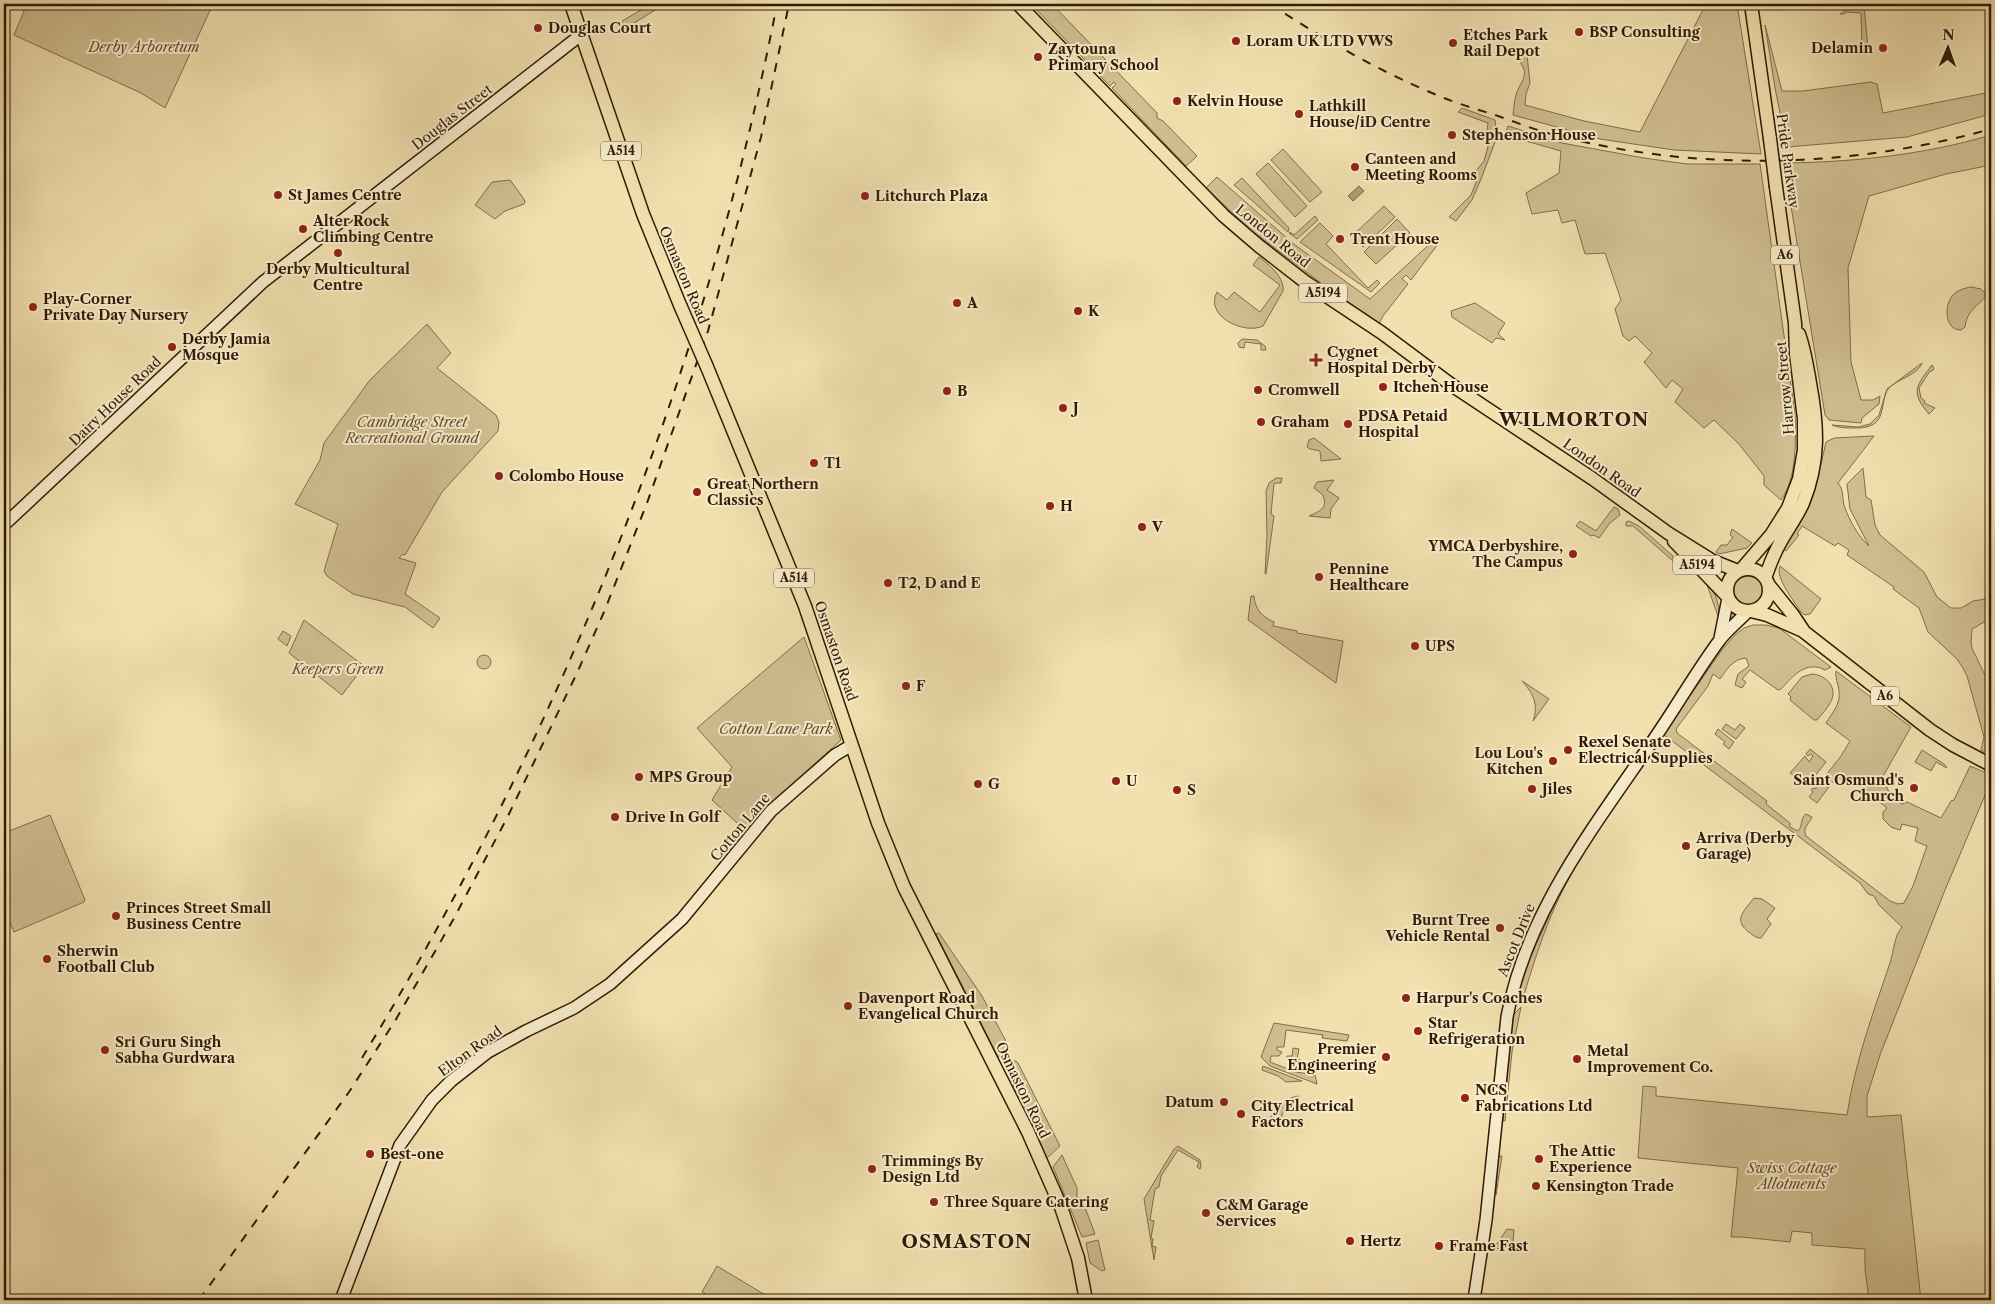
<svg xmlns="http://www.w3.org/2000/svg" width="1995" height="1304" viewBox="0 0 1995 1304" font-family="'Libre Caslon Text',serif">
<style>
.green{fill:#d1bf92;stroke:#806d4c}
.water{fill:#b09e75;stroke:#7c6a48}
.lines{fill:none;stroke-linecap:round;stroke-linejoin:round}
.secondary-casing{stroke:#2f1b05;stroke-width:14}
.primary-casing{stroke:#2f1b05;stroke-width:15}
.secondary{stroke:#f7eccb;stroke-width:11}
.primary{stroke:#f2e1af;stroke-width:12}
.rail{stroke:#2f1b05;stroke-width:2;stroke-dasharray:9 9;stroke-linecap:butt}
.primary-bridge-casing{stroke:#2f1b05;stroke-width:15;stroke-linecap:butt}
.primary-bridge{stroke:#f2e1af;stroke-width:12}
.poi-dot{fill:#8f2418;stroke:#f7eccb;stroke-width:2}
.labels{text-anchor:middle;stroke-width:4;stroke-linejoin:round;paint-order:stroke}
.shield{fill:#f7eccb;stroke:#6b5a40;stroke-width:1}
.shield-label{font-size:12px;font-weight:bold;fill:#2f1b05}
.poi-label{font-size:14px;font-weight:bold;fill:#2f1b05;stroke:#f7eccb;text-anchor:start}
.park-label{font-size:14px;font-style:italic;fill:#604c2f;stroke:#f7eccb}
.street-label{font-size:14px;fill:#2f1b05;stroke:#f7eccb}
.district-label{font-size:19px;font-weight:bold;letter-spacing:1px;fill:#2f1b05;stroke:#f7eccb}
</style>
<rect width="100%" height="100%" fill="#f2e1af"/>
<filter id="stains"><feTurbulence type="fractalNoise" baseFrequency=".004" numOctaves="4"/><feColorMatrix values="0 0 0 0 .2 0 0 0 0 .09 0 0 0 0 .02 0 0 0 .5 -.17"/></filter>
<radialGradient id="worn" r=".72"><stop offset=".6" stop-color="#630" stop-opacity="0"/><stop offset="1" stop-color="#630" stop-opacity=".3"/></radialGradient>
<path class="green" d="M27,4h186l-48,104 -24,-15 -127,-58z
M651,4h14l-44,27 -4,-7z
M1031,4h21l105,109v5l6,3 34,35 -11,10 -74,-78 4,-4 -2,-2 -4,4z
M1706,4h31l24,150 -87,-4 -74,-11 -87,-24c1,-6 1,-14 3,-20 3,-11 14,-20 5,-31l2,-11 4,2 3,28 -4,11 -1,11 59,16 56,11z
M1853,4h11l4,45 -6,-1 -1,-35 -15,-1 -1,2h-5z
M1765,25l17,66h21l68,-9 6,2 6,29 108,-21v22l-84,23 -120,10 -12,-59z
M1462,108l33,12 1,8 -1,14 -14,37 -9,21 -16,21 -7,-4 22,-22 6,-15 -5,-4 12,-15 8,-29 -5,-1 1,-8 -30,-11z
M1508,126l54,17 82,15 43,6h73l35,250c1,25 2,64 -14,86l-17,-15v-9l-3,-4 -22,-28 -25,-24 -10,8 -29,-26 8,-13 -11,-9 -6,8 -22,-26 8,-9 -17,-17 -6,5 -6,-5 -8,-27 6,-9 -16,-47 -20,1 -10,-34 -13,3 -4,-13 -26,4 -6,-21 33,-20 2,-22 -56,-16z
M1991,135v30l-45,9 -77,22 -21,72 3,94 10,38h12l7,-4 -1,8 -17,14 -1,5 -32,-3 -4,-5 -41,-252c70,-1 140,-8 207,-28z
M1283,149l39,43 -12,10 -39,-42z
M1268,163l39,43 -12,11 -39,-43z
M1217,177l78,68 75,54 64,-59 4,4 -27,36 -5,-5 -4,4 6,5 -25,32 -5,10 -126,-95 -46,-43z
M1242,178l47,50 -1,4 -54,-47z
M510,180l14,19 1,3 -1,2 -19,7 -10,8 -20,-14 17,-23z
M1384,206l11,11 -32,30 -11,-11z
M1315,216l3,4 -21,19 -8,-6 1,-1 4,3z
M1397,219l13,14 -34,31 -12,-12z
M1320,223l13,13 -7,8 42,44 9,-8 3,3 -9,9 -71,-50z
M1259,257c10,7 26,21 24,34l-20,35c-19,9 -59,-10 -46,-34l10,8 7,-8 26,20 20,-27 -27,-20z
M1971,287l10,2 6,6c-8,10 -21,16 -22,32l-4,3c-17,0 -17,-25 -8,-35 5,-5 12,-7 18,-8z
M1475,303l30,20 -7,11 7,6 -9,-2 -4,5 -40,-26 -1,-6z
M427,324l24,29 -14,15 59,47 3,7 -1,9 -56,61 -37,63 -2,-1 -4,4 17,5 -11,31 35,24 -7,10 -28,-21 -52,-13 -26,-18 -3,-5 14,-47 -43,-20 25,-44 4,-17 46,-63z
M1242,339l15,1 8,6 1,4h-5v-6l-16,-2 -1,6 -5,-1 -1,-4z
M1922,363c-3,11 -24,16 -33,25 -11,12 2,41 -34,40 -7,0 -17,0 -23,-3l26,2 12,-3 9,-9 8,-26z
M1932,365l2,4 -2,2h-2l-11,17 2,10 4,3 -1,2 11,5 -6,6c-19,-22 -13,-28 3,-49z
M1874,436l-36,47c6,7 4,14 6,22 5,15 14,31 25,41l-19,-37 -3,-25 16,-16 3,29 5,3 4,25 5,10 44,37 13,25 14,11h10l12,-7 18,-3v20l-19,11 -1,14 1,5 19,40v67l-10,-5 3,-13 -17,-61 -4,-8 -6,-9 -29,-27 -9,-24 -26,-19 1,-2 -47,-32 2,-5 -11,-7 -3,3 -33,-20 -5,8 2,1 -13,16 -4,-3 22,-40 6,-4 5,-14 11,-48 8,-4z
M1314,438l27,21 -20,2 -1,-10 -10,-2 -3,-2 2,-7z
M1276,478h6l-1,5h-7l-3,31 3,2 -8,58h-1l2,-39 -1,-44 3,-8z
M1334,480l-7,10 12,8 -8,11 -1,9 -21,-2c11,-5 19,-7 14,-21l-9,-7 3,-6z
M1614,507l4,2 2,6 -10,8 -11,15 -5,-3 -3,1 -15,-10 4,-5 16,10z
M1629,521l10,5 34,30v5l-40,-35h-7v-4z
M1732,529l20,14 -5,5 -28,6 -3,-2 5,-7h6l6,-8 -3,-2z
M1780,566l41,33 -11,15 -5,1 -4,-3c-7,-11 -26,-34 -21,-46z
M1733 591a15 15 0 1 1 30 0a15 15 0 1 1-30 0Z
M1705,579c10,12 15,24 14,40z
M1251,596h3c1,13 8,21 20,26l-1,4 24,5v2l46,8 -7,42 -88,-63z
M304,620l60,46 -22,29 -53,-42z
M1753,625h13l13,3 52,39 -6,3c-19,-10 -32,6 -44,19l-3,1 -28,-20 -8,9 4,3 -4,6 -7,-3 3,-11 11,-8 -3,-8c-13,1 -19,11 -26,21l-7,-5 -5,12 -32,43 1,4 90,68 -1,3 24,19v4l8,4c5,-5 2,-13 8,-17l6,3c-3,7 -10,11 -6,19l84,65 8,3 6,-1 9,-17 14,-40 -12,-5 3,-13 -16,-4 -2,6 -9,-3 -8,-8v-7l4,-4 -40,-32 -4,5 -6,-5 -20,27 -8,-6 4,-5 -2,-2 2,-2 2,1 26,-33 9,-15 -24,-18c6,-10 15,-19 13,-32 -1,-8 -4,-13 -3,-20l75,56 -29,51 10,20 10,6 5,-2 34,16 10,-17 3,-1 16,-34 21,9v6l-46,109 -65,165 -13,41v21l34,-2 20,185h-52l-4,-31v-20l-53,-4v-12l-20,-2 -2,11 -48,-5h-11l7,-69 -100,-10 5,-72 13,1v9l191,19c8,-53 26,-102 43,-152 4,-12 4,-27 12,-36l-23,-22 -5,-9 -6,-2 -8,-11 -197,-149 59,-84 13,-15 9,-7z
M283,631l8,5 -4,10 -9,-7z
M804,637l37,103 -75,68 -19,24 -35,-32 20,-33 -35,-39z
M477 662a7 7 0 1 1 14 0a7 7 0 1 1-14 0Z
M1812,674c15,1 27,15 18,29 -3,6 -8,11 -13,17h-3l-24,-20 1,-3 -3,-3 14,-17z
M1522,681l27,18 -16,22c6,-16 0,-28 -11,-40z
M1726,724l9,6 5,-6 5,4 -9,11 -14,-10z
M1718,729l16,13 -5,7 -6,-5 2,-2 -10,-8z
M1810,749l16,13 -19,24 -17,-13 15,-17 4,6 4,-6 -2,-2 -3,2 -2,-2z
M1922,750l22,14 3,4 -11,-6 -5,9 -16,-9z
M50,815l35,85 -1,2 -70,30 -10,-25v-74z
M1582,857c-28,42 -44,91 -58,138l-5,-9 3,-11 43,-94 14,-23z
M1754,898l8,1 13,9 -8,11 4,5 -10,14c-5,0 -7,-2 -11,-5 -18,-13 -6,-22 4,-35z
M939,933l43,63 26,49v4l-3,5 -7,3 -62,-123z
M1521,1007l-9,45 -7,69h-2l9,-95 2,-12z
M1274,1023l75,12 -2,6 -25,-3 1,-3 -37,-5 -2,17h-7v3l5,2 -3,4h-8l-1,6 26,10 19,3 2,9 -47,-18 -9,-9z
M1293,1048l6,1 -2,10 6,2 -3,4h-4l-9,-6v-3h5z
M1012,1061h4l2,2 42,83 -13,12 -19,-42 5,-1 -2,-6 -8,-2 -18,-40 1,-3z
M1263,1066l39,15 -16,1 -8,-6 -16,-6z
M1299,1096l-5,9 -6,-3 -4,2 1,3 -6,16 -4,2 -4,-1 -1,-6c9,-12 14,-20 29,-22z
M1178,1146l22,14 1,7 -1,2 -3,-2 2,-5 -21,-12 -17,26 -2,11 -4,2 -5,31 4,1 -3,17 2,1 -1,7 4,1 -2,13 -10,-61 30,-50z
M1062,1155l15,33v14l9,8 9,24 -13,3 -29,-70z
M1500,1156h2l-6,39 2,-36z
M1507,1229l7,1 -1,12 -12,-1v8l-7,-1z
M1098,1240l7,30 -3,1 -12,-8 -4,-20z
M717,1266l55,33 -1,1h-55l-14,-8z"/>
<path class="water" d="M1359,186l5,5 -11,10 -5,-5z"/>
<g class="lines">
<g class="secondary-casing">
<path id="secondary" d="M4,525l259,-243 319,-248
M1720,638l8,-40
M341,1300l59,-155 32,-45 19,-19 37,-29 38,-21 48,-23 36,-24 72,-65 89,-108 64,-56 17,-10
M1474,1300l12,-80 21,-203c19,-104 87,-190 145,-275 23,-33 44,-70 67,-101 8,-11 20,-20 29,-30"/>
</g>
<g class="primary-casing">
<path id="primary" d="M571,4l72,210 37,91
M1018,4l206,212 35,30 45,35 78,52 71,53 140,93 75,54 45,28 25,10
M1751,4l19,135
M707,367l98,239 73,217 26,64 124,245 33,75 17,51 8,42
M1674,541l53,55
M1727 590a21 21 0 1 1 42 0a21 21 0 1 1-42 0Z
M1741,570l30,-35 17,-27 11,-29 5,-29v-31l-8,-65 -1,-31 -19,-136
M1765,578c3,-8 6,-17 10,-25 7,-17 20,-32 28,-50 17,-42 15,-77 7,-120 -3,-17 -5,-32 -11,-49
M1768,584l25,31 10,15
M1751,611l16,4 36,16 127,99 23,15 38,20"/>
</g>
<use href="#secondary" class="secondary"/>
<use href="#primary" class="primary"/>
<path class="rail" d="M1270,4c55,36 112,69 174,94 17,7 36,12 54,18 20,7 40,15 61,20 141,36 292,32 432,-7
M362,1058c197,-324 343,-682 415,-1054
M199,1300l150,-208 46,-71 58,-101 54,-102 70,-145 27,-61 43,-109 61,-172 53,-194 28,-133"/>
<g class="primary-bridge-casing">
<path id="primary-bridge" d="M1770,139l6,48
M680,305l27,62"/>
</g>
<use href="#primary-bridge" class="primary-bridge"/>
</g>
<g class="poi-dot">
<circle cx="538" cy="28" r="5"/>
<circle cx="1579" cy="32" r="5"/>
<circle cx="1236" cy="41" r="5"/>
<circle cx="1453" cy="43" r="5"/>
<circle cx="1883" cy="48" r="5"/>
<circle cx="1038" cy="57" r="5"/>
<circle cx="1177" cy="101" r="5"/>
<circle cx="1299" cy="114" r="5"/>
<circle cx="1452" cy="135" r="5"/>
<circle cx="1355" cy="167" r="5"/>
<circle cx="278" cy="195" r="5"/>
<circle cx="865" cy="196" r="5"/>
<circle cx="303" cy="229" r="5"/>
<circle cx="1340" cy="239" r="5"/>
<circle cx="338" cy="253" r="5"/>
<circle cx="957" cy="303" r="5"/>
<circle cx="33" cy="307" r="5"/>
<circle cx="1078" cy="311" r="5"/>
<circle cx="172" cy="347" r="5"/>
<path d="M1313.5 352.5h5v5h5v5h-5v5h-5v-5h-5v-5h5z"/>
<circle cx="1383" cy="387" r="5"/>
<circle cx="1258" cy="390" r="5"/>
<circle cx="947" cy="391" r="5"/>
<circle cx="1063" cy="408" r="5"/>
<circle cx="1261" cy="422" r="5"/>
<circle cx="1348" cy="424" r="5"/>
<circle cx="814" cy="463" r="5"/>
<circle cx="499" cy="476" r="5"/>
<circle cx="697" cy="492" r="5"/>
<circle cx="1050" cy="506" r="5"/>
<circle cx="1142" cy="527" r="5"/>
<circle cx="1573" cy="554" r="5"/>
<circle cx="1319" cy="577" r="5"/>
<circle cx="888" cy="583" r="5"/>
<circle cx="1415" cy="646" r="5"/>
<circle cx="906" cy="686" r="5"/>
<circle cx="1568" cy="750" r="5"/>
<circle cx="1553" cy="761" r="5"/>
<circle cx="639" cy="777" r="5"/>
<circle cx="1116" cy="781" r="5"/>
<circle cx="978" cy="784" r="5"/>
<circle cx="1914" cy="788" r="5"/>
<circle cx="1532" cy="789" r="5"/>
<circle cx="1177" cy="790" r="5"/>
<circle cx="615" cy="817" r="5"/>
<circle cx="1686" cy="846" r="5"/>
<circle cx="116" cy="916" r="5"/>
<circle cx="1500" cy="928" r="5"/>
<circle cx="47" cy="959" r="5"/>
<circle cx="1406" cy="998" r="5"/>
<circle cx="848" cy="1006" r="5"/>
<circle cx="1418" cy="1031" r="5"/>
<circle cx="105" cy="1050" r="5"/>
<circle cx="1386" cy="1057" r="5"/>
<circle cx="1577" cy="1059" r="5"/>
<circle cx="1465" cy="1098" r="5"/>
<circle cx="1224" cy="1102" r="5"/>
<circle cx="1241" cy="1114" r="5"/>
<circle cx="370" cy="1154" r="5"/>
<circle cx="1539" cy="1159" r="5"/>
<circle cx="872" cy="1169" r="5"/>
<circle cx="1536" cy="1186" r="5"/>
<circle cx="934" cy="1202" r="5"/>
<circle cx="1206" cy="1213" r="5"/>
<circle cx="1350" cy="1241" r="5"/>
<circle cx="1439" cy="1246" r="5"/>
</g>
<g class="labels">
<g class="shield">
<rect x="601" y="141.5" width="40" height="19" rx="4"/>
<rect x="1771" y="245.5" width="28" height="19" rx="4"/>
<rect x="1299" y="283.5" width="48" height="19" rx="4"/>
<rect x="1673" y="555.5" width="48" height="19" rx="4"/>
<rect x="774" y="568.5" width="40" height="19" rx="4"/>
<rect x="1871" y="686.5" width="28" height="19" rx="4"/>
</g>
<g class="shield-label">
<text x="621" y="155">A514</text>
<text x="1785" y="259">A6</text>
<text x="1323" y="297">A5194</text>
<text x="1697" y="569">A5194</text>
<text x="794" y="582">A514</text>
<text x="1885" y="700">A6</text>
</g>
<g class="poi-label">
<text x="548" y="33">Douglas Court</text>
<text x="1589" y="37">BSP Consulting</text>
<text x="1463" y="40">Etches Park<tspan x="1463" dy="16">Rail Depot</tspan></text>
<text x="1246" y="46">Loram UK LTD VWS</text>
<text x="1873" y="53" text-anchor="end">Delamin</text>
<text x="1048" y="54">Zaytouna<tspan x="1048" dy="16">Primary School</tspan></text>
<text x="1187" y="106">Kelvin House</text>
<text x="1309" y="111">Lathkill<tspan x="1309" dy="16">House/iD Centre</tspan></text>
<text x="1462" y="140">Stephenson House</text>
<text x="1365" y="164">Canteen and<tspan x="1365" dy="16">Meeting Rooms</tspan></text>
<text x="288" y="200">St James Centre</text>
<text x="875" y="201">Litchurch Plaza</text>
<text x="313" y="226">Alter Rock<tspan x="313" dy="16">Climbing Centre</tspan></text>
<text x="1350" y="244">Trent House</text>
<text x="338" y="274" text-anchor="middle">Derby Multicultural<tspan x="338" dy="16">Centre</tspan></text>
<text x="43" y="304">Play-Corner<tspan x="43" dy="16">Private Day Nursery</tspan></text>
<text x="967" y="308">A</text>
<text x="1088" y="316">K</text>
<text x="182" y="344">Derby Jamia<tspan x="182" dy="16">Mosque</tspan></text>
<text x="1327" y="357">Cygnet<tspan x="1327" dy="16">Hospital Derby</tspan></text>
<text x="1393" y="392">Itchen House</text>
<text x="1268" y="395">Cromwell</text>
<text x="957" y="396">B</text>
<text x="1073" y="413">J</text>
<text x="1358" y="421">PDSA Petaid<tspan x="1358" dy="16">Hospital</tspan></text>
<text x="1271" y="427">Graham</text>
<text x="824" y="468">T1</text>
<text x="509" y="481">Colombo House</text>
<text x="707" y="489">Great Northern<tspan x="707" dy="16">Classics</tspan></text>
<text x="1060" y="511">H</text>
<text x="1152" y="532">V</text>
<text x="1563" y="551" text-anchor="end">YMCA Derbyshire,<tspan x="1563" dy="16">The Campus</tspan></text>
<text x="1329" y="574">Pennine<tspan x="1329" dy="16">Healthcare</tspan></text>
<text x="898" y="588">T2, D and E</text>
<text x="1425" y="651">UPS</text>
<text x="916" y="691">F</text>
<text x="1578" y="747">Rexel Senate<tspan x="1578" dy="16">Electrical Supplies</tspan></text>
<text x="1543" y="758" text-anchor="end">Lou Lou's<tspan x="1543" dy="16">Kitchen</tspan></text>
<text x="649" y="782">MPS Group</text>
<text x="1904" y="785" text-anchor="end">Saint Osmund's<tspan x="1904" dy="16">Church</tspan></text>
<text x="1126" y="786">U</text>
<text x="988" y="789">G</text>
<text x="1542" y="794">Jiles</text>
<text x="1187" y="795">S</text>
<text x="625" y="822">Drive In Golf</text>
<text x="1696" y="843">Arriva (Derby<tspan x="1696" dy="16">Garage)</tspan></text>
<text x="126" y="913">Princes Street Small<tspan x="126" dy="16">Business Centre</tspan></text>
<text x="1490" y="925" text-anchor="end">Burnt Tree<tspan x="1490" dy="16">Vehicle Rental</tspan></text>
<text x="57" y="956">Sherwin<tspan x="57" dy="16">Football Club</tspan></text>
<text x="858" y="1003">Davenport Road<tspan x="858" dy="16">Evangelical Church</tspan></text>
<text x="1416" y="1003">Harpur's Coaches</text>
<text x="1428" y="1028">Star<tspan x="1428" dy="16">Refrigeration</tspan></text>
<text x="115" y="1047">Sri Guru Singh<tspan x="115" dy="16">Sabha Gurdwara</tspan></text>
<text x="1376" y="1054" text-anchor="end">Premier<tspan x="1376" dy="16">Engineering</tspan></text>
<text x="1587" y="1056">Metal<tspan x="1587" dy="16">Improvement Co.</tspan></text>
<text x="1475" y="1095">NCS<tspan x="1475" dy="16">Fabrications Ltd</tspan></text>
<text x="1214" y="1107" text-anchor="end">Datum</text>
<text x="1251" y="1111">City Electrical<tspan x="1251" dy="16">Factors</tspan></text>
<text x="1549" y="1156">The Attic<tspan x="1549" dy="16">Experience</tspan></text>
<text x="380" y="1159">Best-one</text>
<text x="882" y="1166">Trimmings By<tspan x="882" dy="16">Design Ltd</tspan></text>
<text x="1546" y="1191">Kensington Trade</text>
<text x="944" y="1207">Three Square Catering</text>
<text x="1216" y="1210">C&amp;M Garage<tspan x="1216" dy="16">Services</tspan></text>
<text x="1360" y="1246">Hertz</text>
<text x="1449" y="1251">Frame Fast</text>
</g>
<g class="park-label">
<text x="144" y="52">Derby Arboretum</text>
<text x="412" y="427">Cambridge Street<tspan x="412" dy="16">Recreational Ground</tspan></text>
<text x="338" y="674">Keepers Green</text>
<text x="776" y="734">Cotton Lane Park</text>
<text x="1792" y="1173">Swiss Cottage<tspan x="1792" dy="16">Allotments</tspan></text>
</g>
<g class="street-label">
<text transform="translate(452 117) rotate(-38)" y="5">Douglas Street</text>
<text transform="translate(1788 161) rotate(82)" y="5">Pride Parkway</text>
<text transform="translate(1273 236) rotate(39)" y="5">London Road</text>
<text transform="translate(684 275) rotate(67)" y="5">Osmaston Road</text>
<text transform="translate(1785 388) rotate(-95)" y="5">Harrow Street</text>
<text transform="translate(115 401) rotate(-44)" y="5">Dairy House Road</text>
<text transform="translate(1602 468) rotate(35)" y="5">London Road</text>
<text transform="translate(836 651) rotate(71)" y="5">Osmaston Road</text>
<text transform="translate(740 827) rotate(-50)" y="5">Cotton Lane</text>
<text transform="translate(1516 940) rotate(-68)" y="5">Ascot Drive</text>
<text transform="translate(470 1051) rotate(-36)" y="5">Elton Road</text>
<text transform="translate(1023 1090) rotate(64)" y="5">Osmaston Road</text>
</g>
<g class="district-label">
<text x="1574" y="426">WILMORTON</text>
<text x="967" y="1248">OSMASTON</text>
</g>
</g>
<rect width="1995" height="1304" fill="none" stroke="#f2e1af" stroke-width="20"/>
<rect x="5" y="5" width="1985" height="1294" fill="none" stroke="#2f1b05" stroke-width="2.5"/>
<rect x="10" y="10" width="1975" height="1284" fill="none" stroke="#2f1b05"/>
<g transform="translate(1948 48) rotate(2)" stroke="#f7eccb" stroke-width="4" paint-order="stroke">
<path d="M0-4L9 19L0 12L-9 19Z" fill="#2f1b05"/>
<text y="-8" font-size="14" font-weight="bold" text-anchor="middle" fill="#2f1b05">N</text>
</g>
<rect width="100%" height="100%" filter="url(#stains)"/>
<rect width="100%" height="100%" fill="url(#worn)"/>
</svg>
